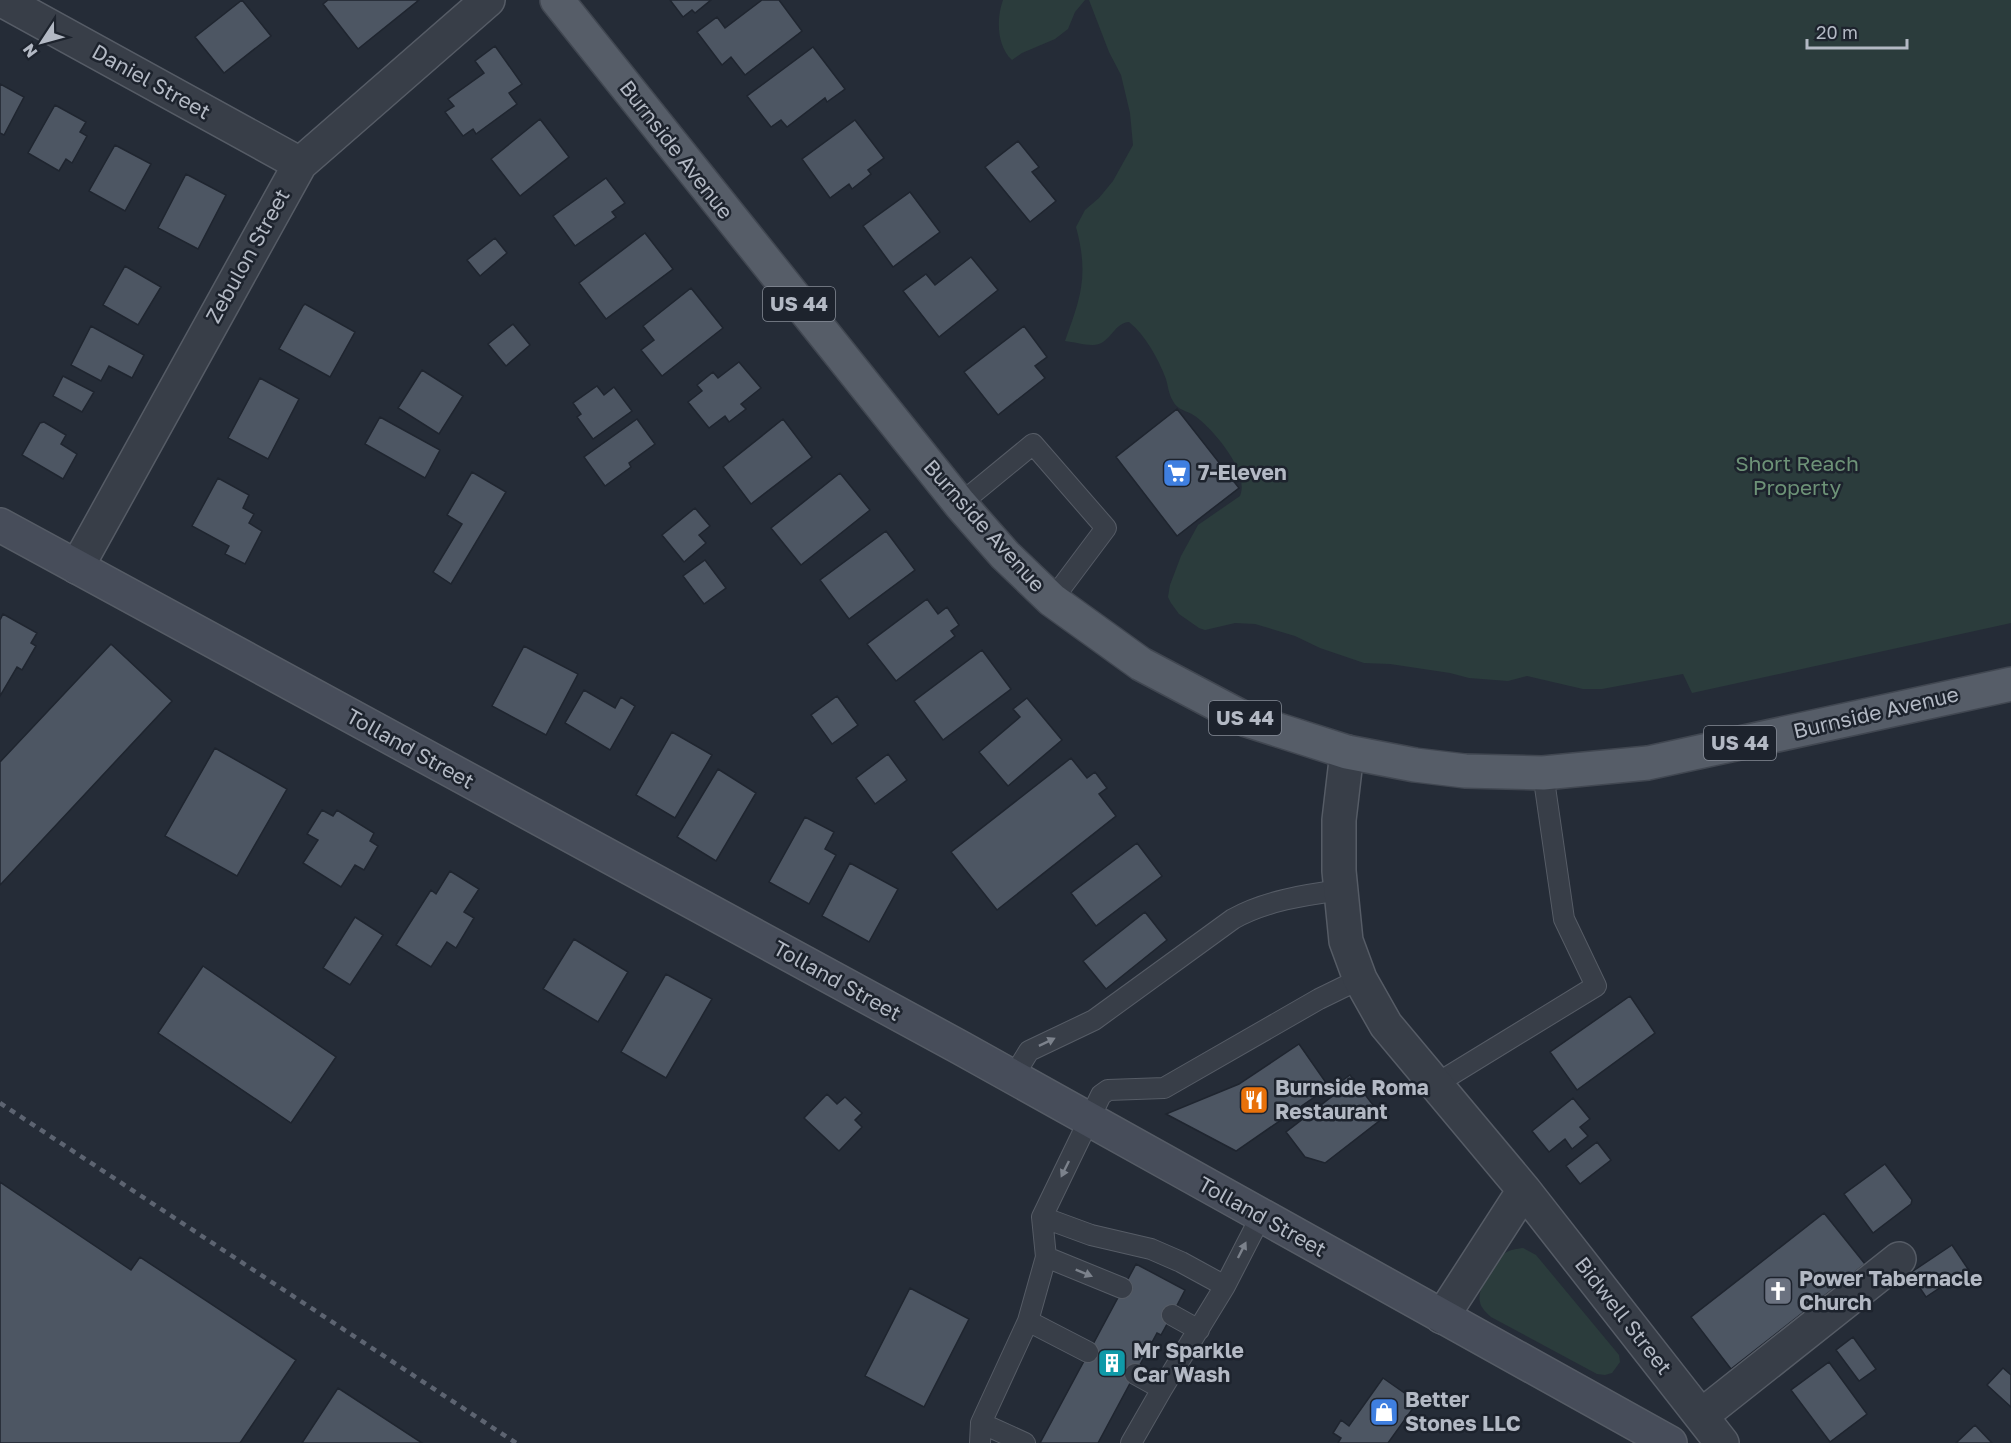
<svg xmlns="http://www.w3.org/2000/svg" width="2011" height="1443" viewBox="0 0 2011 1443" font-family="'Golos Text',sans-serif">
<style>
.green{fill:#2b3c3c}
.building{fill:#4d5663;stroke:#1f252f;stroke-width:1.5}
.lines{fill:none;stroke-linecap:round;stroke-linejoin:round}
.service-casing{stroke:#565c66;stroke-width:22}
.minor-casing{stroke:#565c66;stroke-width:36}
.secondary-casing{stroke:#565c66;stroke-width:36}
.primary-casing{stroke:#414751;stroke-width:36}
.service{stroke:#383e48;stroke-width:20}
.minor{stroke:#383e48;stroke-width:33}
.secondary{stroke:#474d5a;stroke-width:33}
.primary{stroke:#565d68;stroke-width:33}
.rail{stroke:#5d6471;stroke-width:4.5;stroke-dasharray:6 6;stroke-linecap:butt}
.oneway{fill:#7c828c}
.labels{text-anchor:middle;stroke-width:5;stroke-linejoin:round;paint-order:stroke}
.shield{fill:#1d232d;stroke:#868c97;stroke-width:1.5}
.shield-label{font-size:20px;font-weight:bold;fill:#b3b9c4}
.street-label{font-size:21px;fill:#b3b9c4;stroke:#1d232d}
.park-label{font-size:21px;fill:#6d9277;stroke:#1d232d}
.poi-label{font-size:21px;font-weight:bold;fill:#b3b9c4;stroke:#1d232d;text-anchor:start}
</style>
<rect width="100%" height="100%" fill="#252c37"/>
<path class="green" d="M1003,0h82l-10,12 -7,17 -13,10 -33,14 -10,7c-15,-14 -16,-41 -9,-60z
M1089,0h922v623l-319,70 -9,-19 -81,15h-19l-56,-13 -19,5 -39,-3 -19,-5 -60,-9 -26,-1 -44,-15 -25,-12 -40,-12 -20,-1 -30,7 -6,-2 -20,-14 -8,-11 -3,-6 2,-12 11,-29 17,-31 42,-29c10,-24 -26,-66 -45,-80 -7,-5 -18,-6 -22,-15 -4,-6 -5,-15 -7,-22 -8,-21 -20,-43 -37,-57 -14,1 -17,17 -30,22 -9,3 -24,-2 -34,-3 16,-44 24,-66 11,-114l9,-17 14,-12 14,-17 20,-36 -3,-32 -9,-38 -12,-23z
M1523,1248l13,7 83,100 1,7 -8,11 -7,2 -8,-1 -106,-57c-5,-5 -10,-9 -11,-15 -4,-13 15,-41 25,-49 6,-4 12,-4 18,-5z"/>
<path class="building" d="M242,0l29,36 -47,37 -29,-36z
M328,0h91l-61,49 -35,-45z
M670,0h41l-16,13 -3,-3 -9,7z
M762,0h17l23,31 -57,44 -14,-18 -9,8 -25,-33 20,-15 8,11z
M495,46l27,38 -13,9 8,11 -41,30 -3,-5 -10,7 -18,-24 9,-6 -6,-7 36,-26 -9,-12z
M813,47l32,42 -18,13 -2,-4 -38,29 -6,-7 -10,7 -24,-31z
M0,84l24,13 -20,38 -4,-2z
M55,105l31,17 -6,10 7,4 -15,27 -6,-4 -7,12 -31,-18z
M540,119l29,38 -49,39 -29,-37z
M855,120l29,38 -16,12 3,4 -19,15 -3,-5 -19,14 -28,-39z
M1018,141l21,26 -7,5 24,29 -26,21 -45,-55z
M115,145l36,19 -26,47 -36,-20z
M186,174l40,21 -28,54 -40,-21z
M606,178l19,25 -13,9 4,5 -41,29 -22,-30z
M910,192l30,40 -47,35 -30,-41z
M645,233l28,36 -67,50 -27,-36z
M495,238l12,15 -27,23 -13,-16z
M971,257l27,33 -59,47 -36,-46 23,-17 9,11z
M125,266l36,21 -23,38 -35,-20z
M691,288l32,40 -61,48 -21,-26 13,-10 -11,-14z
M305,304l50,28 -25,45 -51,-28 24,-43z
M513,324l17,21 -24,21 -18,-22z
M91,326l53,29 -12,23 -23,-12 -8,15 -30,-16z
M1024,326l23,31 -12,9 10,12 -47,37 -34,-43z
M739,362l22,26 -20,16 5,5 -17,13 -4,-6 -16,12 -21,-26 14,-11 -5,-6 16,-13 5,6z
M422,370l41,26 -24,38 -41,-26z
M63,376l31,16 -12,20 -29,-16z
M260,378l39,21 -31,60 -40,-21z
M597,386l7,9 10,-8 18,24 -39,28 -16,-22 4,-3 -8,-11z
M1177,409l62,79 -62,48 -61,-79z
M380,417l60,33 -15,28 -60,-34z
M637,419l18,25 -26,19 2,4 -26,19 -21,-29z
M783,419l29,38 -61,47 -28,-37z
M44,422l22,13 -5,9 16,10 -14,25 -41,-24 18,-32z
M472,472l34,20 -55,92 -18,-12 29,-48 -15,-9z
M840,473l30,37 -69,55 -30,-37z
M218,478l31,17 -6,13 11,6 -5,9 13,8 -17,33 -20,-10 4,-8 -37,-20z
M695,508l15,18 -11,9 7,8 -22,19 -22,-27z
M886,531l29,39 -66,49 -29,-39z
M705,560l21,28 -22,16 -21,-28z
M927,599l11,15 9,-7 12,18 -8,6 4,5 -59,45 -29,-37z
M3,614l34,19 -6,10 5,3 -14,24 -5,-3 -17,29v-76z
M111,644l61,57 -172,184v-123z
M524,646l54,28 -32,61 -54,-29z
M982,650l29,39 -68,51 -29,-39z
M584,690l31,18 6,-11 14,9 -25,44 -45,-27z
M837,696l21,29 -26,19 -21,-29z
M1027,698l35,42 -54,46 -29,-34 41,-35 -7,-8z
M672,732l40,23 -37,63 -39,-23z
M215,748l72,41 -50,87 -72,-40z
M888,754l19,26 -32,24 -19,-26z
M1071,758l16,20 8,-6 12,16 -8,6 17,22 -119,94 -46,-58z
M718,769l38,24 -40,68 -39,-24z
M322,810l11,6 4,-6 37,23 -4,8 8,5 -14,24 -9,-5 -14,22 -38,-24 15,-23 -11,-6z
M805,817l29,15 -9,17 11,6 -27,49 -40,-22z
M1137,843l25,33 -66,50 -25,-33z
M850,863l48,26 -29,53 -47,-26z
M450,871l29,18 -15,23 10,6 -18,30 -9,-6 -16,25 -35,-22 35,-55 5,4z
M1145,912l22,28 -61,49 -23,-28z
M355,917l28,18 -33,50 -27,-17z
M574,939l54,33 -30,50 -55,-33z
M203,966l133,91 -45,66 -133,-90z
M666,974l46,25 -46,79 -45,-26z
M1630,996l25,37 -78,57 -27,-38z
M1299,1044l30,43 -93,64 -70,-37 73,-30z
M1350,1075l33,43 -58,45 -20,-6 -19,-25 49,-38 -4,-5z
M827,1094l10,10 8,-7 17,16 -7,7 7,7 -23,24 -35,-33z
M1573,1098l17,21 -10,8 8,9 -16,13 -7,-10 -16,13 -17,-21z
M1597,1142l14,18 -31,24 -14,-18z
M1885,1164l27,36 -1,4 -38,29 -29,-39z
M0,1182l131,88 9,-13 156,103 -56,83h-240z
M1824,1213l41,51 -134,105 -40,-52z
M1952,1245l16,24 -42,28 -16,-24z
M1136,1264l49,26 -13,25 -11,20 -4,-2 -59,110h-58z
M910,1288l59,31 -45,88 -59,-31z
M1853,1337l23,32 -17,12 -23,-31z
M1829,1362l38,52 -37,28 -39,-52z
M2003,1368l8,7v32l-24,-22z
M1383,1378l30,21 3,5 -28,39h-50l3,-5 -8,-5 8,-13 8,6z
M338,1388l84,55h-120z
M1975,1425l17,18h-36z"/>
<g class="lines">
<g class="service-casing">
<path id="service" d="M960,504l73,-60 73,84 -54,72
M1013,1077l16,-26 65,-31 139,-101c32,-18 71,-24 108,-29
M1436,1084l160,-98 -32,-67 -21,-146
M1042,1217l49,18 60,14 30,13 44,24
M1046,1257l76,31
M1172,1315l27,15
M1028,1321l60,31
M1135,1374l27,15
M981,1423l44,20
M980,1443l1,-20 47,-102 18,-64 -4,-40 59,-122 7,-5 56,-2 155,-89 41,-20
M1131,1443l31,-54 63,-103 36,-70"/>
</g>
<g class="minor-casing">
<path id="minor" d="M2,0l298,164
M77,567l223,-403 188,-164
M1347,752l-8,68v51l7,70 14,38 26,46 138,165 198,253
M1442,1317l82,-127
M1701,1416l198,-157"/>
</g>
<g class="secondary-casing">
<path id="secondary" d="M0,525l961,523 709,395"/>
</g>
<g class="primary-casing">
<path id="primary" d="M557,0l403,504 45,51 47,45 89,64 106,56 100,32 68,13 50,6 78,2 105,-10 363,-79"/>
</g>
<use href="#service" class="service"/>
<use href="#minor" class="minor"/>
<use href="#secondary" class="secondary"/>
<use href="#primary" class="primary"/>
<path class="rail" d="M0,1103l516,340"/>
</g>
<defs><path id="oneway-solid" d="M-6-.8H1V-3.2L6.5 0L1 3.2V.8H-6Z" transform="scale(1.5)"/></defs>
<g class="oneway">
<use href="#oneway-solid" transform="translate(1047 1042) rotate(-26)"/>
<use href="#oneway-solid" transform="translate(1065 1169) rotate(116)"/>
<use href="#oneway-solid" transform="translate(1242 1250) rotate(-63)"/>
<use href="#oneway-solid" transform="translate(1084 1273) rotate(22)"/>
</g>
<defs>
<g id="supermarket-square" transform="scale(1.5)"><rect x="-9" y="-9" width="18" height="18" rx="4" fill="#3f7fe0" stroke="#1d232d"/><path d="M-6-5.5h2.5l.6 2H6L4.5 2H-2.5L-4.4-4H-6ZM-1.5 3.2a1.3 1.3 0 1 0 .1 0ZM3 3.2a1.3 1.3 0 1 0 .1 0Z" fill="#fff"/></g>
<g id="restaurant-square" transform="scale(1.5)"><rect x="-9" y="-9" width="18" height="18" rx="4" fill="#e8710a" stroke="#1d232d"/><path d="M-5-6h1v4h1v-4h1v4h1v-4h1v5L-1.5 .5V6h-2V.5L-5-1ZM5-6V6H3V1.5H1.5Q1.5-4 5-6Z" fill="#fff"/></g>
<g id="church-square" transform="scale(1.5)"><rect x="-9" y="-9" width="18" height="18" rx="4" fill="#6b7280" stroke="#1d232d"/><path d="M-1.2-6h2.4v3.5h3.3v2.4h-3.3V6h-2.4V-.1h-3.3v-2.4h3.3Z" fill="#fff"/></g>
<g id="building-square" transform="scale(1.5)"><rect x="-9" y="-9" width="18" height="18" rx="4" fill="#0f9aa8" stroke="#1d232d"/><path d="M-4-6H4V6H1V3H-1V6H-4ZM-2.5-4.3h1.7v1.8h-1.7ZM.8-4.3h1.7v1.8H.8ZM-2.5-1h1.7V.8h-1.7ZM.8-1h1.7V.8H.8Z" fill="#fff"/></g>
<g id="shop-square" transform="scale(1.5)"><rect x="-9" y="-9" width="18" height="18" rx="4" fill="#3f7fe0" stroke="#1d232d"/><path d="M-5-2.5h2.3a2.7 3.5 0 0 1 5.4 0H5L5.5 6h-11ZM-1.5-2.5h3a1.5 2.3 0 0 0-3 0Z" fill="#fff"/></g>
</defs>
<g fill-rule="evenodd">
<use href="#supermarket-square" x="1177" y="473"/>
<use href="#restaurant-square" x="1254" y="1100"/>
<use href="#church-square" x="1778" y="1291"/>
<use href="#building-square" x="1112" y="1363"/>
<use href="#shop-square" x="1384" y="1412"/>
</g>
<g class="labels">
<g class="shield">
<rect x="763" y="287" width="72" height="34" rx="4.5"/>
<rect x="1209" y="701" width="72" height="34" rx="4.5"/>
<rect x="1704" y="726" width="72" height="34" rx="4.5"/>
</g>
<g class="shield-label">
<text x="799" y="311">US 44</text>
<text x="1245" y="725">US 44</text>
<text x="1740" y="750">US 44</text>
</g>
<g class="street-label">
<text transform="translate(151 82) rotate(29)" y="7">Daniel Street</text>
<text transform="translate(676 150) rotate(52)" y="7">Burnside Avenue</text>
<text transform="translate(248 256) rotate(-61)" y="7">Zebulon Street</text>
<text transform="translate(984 526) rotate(48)" y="7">Burnside Avenue</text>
<text transform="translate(1876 713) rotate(-13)" y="7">Burnside Avenue</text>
<text transform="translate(410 749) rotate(29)" y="7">Tolland Street</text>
<text transform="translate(837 981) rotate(29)" y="7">Tolland Street</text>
<text transform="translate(1262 1217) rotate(29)" y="7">Tolland Street</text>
<text transform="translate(1623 1316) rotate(52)" y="7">Bidwell Street</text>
</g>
<g class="park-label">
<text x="1797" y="471">Short Reach<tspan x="1797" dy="24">Property</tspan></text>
</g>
<g class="poi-label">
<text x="1198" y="480">7-Eleven</text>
<text x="1275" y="1095">Burnside Roma<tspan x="1275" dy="24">Restaurant</tspan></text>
<text x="1799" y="1286">Power Tabernacle<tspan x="1799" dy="24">Church</tspan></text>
<text x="1133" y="1358">Mr Sparkle<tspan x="1133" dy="24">Car Wash</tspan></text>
<text x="1405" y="1407">Better<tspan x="1405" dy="24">Stones LLC</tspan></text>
</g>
</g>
<g transform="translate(42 42) rotate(234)" stroke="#1d232d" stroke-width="4.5" paint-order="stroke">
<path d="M0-4.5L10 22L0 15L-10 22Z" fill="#b3b9c4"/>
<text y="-9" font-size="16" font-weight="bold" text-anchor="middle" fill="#b3b9c4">N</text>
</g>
<path d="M1807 39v9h100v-9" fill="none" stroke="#b3b9c4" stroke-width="3"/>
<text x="1816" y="39" font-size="18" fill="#b3b9c4" stroke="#1d232d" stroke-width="4.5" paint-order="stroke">20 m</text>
</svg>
